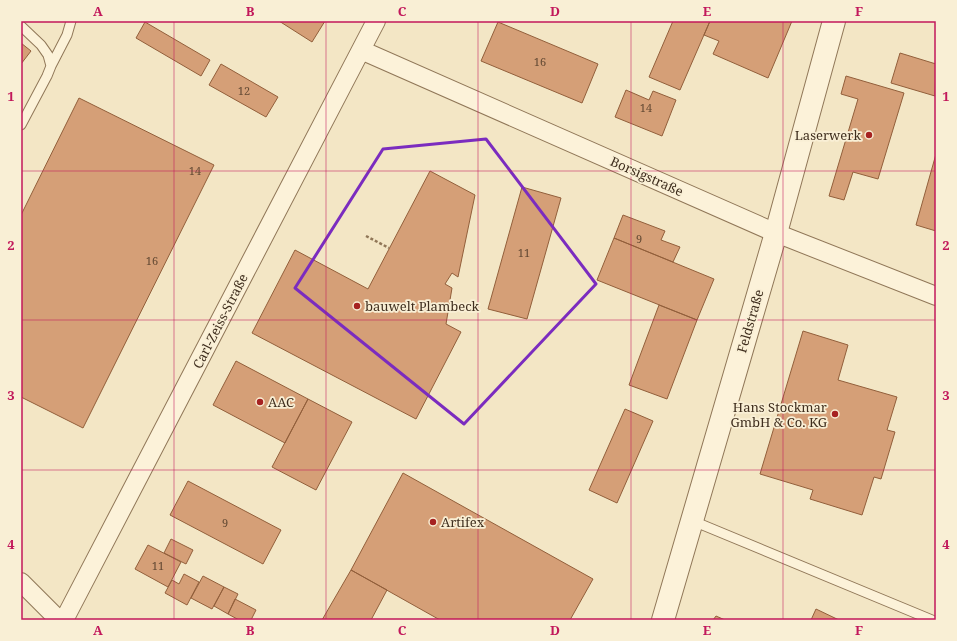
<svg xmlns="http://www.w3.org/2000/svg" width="957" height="641" viewBox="0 0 957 641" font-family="'Noto Serif',serif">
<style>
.building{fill:#d59f77;stroke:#925f3b}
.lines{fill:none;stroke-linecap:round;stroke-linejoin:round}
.service-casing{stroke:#907758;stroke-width:11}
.minor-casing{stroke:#907758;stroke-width:20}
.tertiary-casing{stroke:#907758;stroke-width:24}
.path{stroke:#907758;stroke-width:2.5;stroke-dasharray:3 2;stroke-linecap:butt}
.service{stroke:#fcf2d9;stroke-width:9}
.minor{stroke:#fcf2d9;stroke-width:18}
.tertiary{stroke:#fcf2d9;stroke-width:22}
.marked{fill:none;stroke:#7b2cbf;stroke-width:3;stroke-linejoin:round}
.grid{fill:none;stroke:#c2185b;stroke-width:1;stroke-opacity:0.55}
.poi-dot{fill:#a62221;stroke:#f9efd5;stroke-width:1.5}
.labels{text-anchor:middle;stroke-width:3.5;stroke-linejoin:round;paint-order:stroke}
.number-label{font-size:11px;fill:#644a34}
.poi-label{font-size:13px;fill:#3f2e1e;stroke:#f9efd5;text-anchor:start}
.street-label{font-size:13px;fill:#3f2e1e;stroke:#f9efd5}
.neatline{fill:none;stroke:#c2185b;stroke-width:1.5}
.grid-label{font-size:13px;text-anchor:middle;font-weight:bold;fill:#c2185b}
</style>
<rect width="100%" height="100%" fill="#f3e6c5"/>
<path class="building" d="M279,21h46l-13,21z
M673,21h37l-30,69 -31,-13z
M710,21h82l-24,57 -55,-24 6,-13 -15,-6z
M145,22l65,38 -9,16 -65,-38z
M498,22l100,42 -16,39 -101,-42z
M21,43l10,8 -10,13z
M900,53l36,11 -1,32 -44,-13z
M221,64l57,33 -12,20 -57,-32z
M846,76l58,17 -26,86 -25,-7 -9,28 -15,-4 29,-97 -17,-5z
M626,90l23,10 4,-9 23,9 -14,36 -47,-19z
M79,98l135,67 -131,263 -62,-31v-182z
M936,154v77l-20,-6z
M430,171l45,24 -17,82 -6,-4 -7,11 7,4 -6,36 15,8 -45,87 -164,-86 43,-83 73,39z
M522,187l39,11 -34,121 -39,-10z
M623,215l42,16 -4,9 19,7 -7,15 -59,-24z
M614,238l100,41 -17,41 -100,-40z
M659,305l38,15 -30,79 -38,-14z
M803,331l45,14 -10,35 59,17 -10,33 8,2 -14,47 -7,-2 -12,38 -52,-16 3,-9 -53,-16z
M236,361l72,38 -23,44 -72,-38z
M308,399l44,23 -36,68 -44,-23z
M625,409l28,12 -36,82 -28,-13z
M403,473l190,106 -23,41h-130l-89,-50z
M188,481l93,49 -18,34 -93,-49z
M171,539l22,11 -7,14 -22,-11z
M148,545l33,17 -13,25 -33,-18z
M351,570l36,20 -16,30h-49z
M184,574l15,8 -12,23 -22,-12 7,-13 7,4z
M203,576l21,11 -12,22 -21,-11z
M224,587l14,7 -10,20 -14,-8z
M235,599l21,11 -5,10h-12l-11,-6z
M816,609l23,11h-28z
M716,616l9,4h-12z"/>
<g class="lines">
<g class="service-casing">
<path id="service" d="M21,26l20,19 7,10 3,11 -4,10 -26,49
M51,66l16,-31 4,-14
M693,521l239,99"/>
</g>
<g class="minor-casing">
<path id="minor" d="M361,50l415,183 160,63
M21,582l38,38
M64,620l312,-599"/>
</g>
<g class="tertiary-casing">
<path id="tertiary" d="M663,620l113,-387 58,-212"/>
</g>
<path class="path" d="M366,236l23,12"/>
<use href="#service" class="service"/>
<use href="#minor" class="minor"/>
<use href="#tertiary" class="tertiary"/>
</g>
<path class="marked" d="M486,139l110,145 -132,140 -169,-136 88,-139z"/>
<path class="grid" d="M174,21v599M326,21v599M478,21v599M631,21v599M783,21v599M21,171h915M21,320h915M21,470h915"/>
<g class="poi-dot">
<circle cx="869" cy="135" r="4"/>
<circle cx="357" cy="306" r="4"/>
<circle cx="260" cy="402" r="4"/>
<circle cx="835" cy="414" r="4"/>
<circle cx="433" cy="522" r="4"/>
</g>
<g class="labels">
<g class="number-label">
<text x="540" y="66">16</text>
<text x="244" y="95">12</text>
<text x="646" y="112">14</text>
<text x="195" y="175">14</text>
<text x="639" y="243">9</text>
<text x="524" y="257">11</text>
<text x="152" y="265">16</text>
<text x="225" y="527">9</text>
<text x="158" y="570">11</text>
</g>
<g class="poi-label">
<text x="861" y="140" text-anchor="end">Laserwerk</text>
<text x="365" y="311">bauwelt Plambeck</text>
<text x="268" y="407">AAC</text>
<text x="827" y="412" text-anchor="end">Hans Stockmar<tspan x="827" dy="15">GmbH &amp; Co. KG</tspan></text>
<text x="441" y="527">Artifex</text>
</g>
<g class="street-label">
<text transform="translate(647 176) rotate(24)" y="5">Borsigstraße</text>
<text transform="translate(220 321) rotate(-63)" y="5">Carl-Zeiss-Straße</text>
<text transform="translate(750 321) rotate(-74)" y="5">Feldstraße</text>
</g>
</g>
<rect width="957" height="641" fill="none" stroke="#f9efd5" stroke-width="44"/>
<rect x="22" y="22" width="913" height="597" class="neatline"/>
<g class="grid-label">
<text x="98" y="16">A</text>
<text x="250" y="16">B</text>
<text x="402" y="16">C</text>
<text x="555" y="16">D</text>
<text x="707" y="16">E</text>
<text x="859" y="16">F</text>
<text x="11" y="101">1</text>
<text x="946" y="101">1</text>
<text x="11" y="250">2</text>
<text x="946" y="250">2</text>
<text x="11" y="400">3</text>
<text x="946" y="400">3</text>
<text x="11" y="549">4</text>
<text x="946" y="549">4</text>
<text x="98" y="635">A</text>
<text x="250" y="635">B</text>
<text x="402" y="635">C</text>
<text x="555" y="635">D</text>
<text x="707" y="635">E</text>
<text x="859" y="635">F</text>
</g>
</svg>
